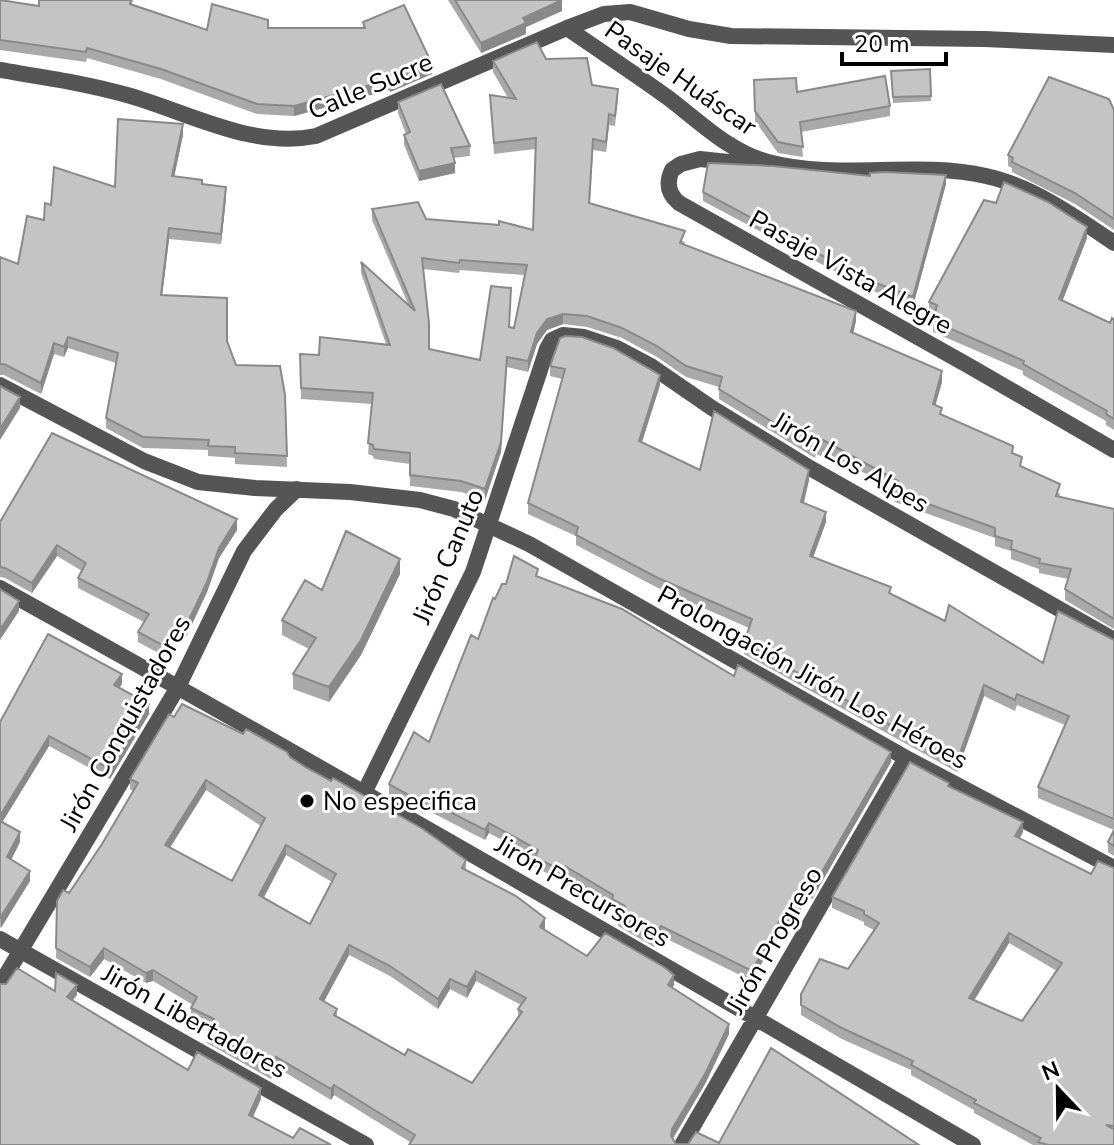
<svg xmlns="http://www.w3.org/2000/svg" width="1114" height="1145" viewBox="0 0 1114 1145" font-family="'Nunito Sans',sans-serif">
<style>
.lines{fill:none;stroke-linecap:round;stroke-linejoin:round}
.minor{stroke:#555;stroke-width:16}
.wall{fill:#a9a9a9;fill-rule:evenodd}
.shaded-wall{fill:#898989}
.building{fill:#c4c4c4;stroke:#898989;stroke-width:2;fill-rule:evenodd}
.poi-dot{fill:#000;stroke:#fff;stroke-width:3}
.labels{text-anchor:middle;stroke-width:6;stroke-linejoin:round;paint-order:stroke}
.street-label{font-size:26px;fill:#000;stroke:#fff}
.poi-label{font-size:26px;fill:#000;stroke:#fff;text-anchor:start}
</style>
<rect width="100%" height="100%" fill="#fff"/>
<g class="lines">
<path class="minor" d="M567,28c33,23 67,45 100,69 31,23 62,55 101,65 71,19 147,-2 218,14 46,10 90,41 128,67
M0,70c42,7 85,13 127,25 61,17 124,54 189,41l251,-108 37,-14 26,-2 59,17 42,7 254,3 129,6
M766,162l-28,1 -38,-4 -19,5 -9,6c-6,13 -4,24 7,33l292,164 143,83
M0,385l144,76 54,21 57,6 95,4 70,8 34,9 75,35 377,214 208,110
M0,588c327,181 650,368 973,557
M364,793l109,-221 74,-223 5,-9 11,-5 21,2 33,11 34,18 61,42 98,60 304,172
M0,939l366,206
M0,985l178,-298 66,-136 32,-42 21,-20
M682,1145l224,-387"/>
</g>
<path class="wall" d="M0,0l39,6 94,-6 -1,4 75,26 61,-2h95v-6l69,52 -42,18 -1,-2 -95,26 -37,-2 -96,-35 -74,-21 -1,4 -86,-12z
M448,0h114v11l-36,16v7l-45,19z
M546,59l72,40 -3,27 -6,-1 -3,27 -13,-2 -3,54 95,38 -1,3 172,76 -3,12 89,49 -7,23 7,10 71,38 9,14 38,27 -1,3 55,12v120l-49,-29v-11l3,-10 -29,-6v-4l-28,-10v-8l-16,-5v-8l-100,-36 1,-12 -73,-39 -2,5 -5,-2 -1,4 -96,-59v-12l-33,-10 -29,-20 -35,-19 -35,-11 -24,-3 -16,6 -10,14 -9,28 -21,-5 -6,85 -16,48 -24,-8 -51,-6v-22l-36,-5 -1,-3 -5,-2 4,-50 -71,-5 -1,-45 19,1 67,-11 -25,-71v-11l47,42 -36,-84v-11l54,10 107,11 2,-81 -41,5 -4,-59 18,3 -15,-26v-11zM423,269l36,4 1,-3 64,5 -10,53 -5,-1 2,-28 -31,61 -51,-11z
M930,69l1,32 -38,2 -2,-32z
M754,80l43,12 93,14v10l-89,16 2,25 -25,-4 -23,-32z
M398,102l72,44v10l-17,2 2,15 -36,8 -15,-36v-10l2,-1 -8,-21z
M1113,110h1v120l-39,-26 -63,-32v-4l-4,-2v-11z
M183,135l-9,42 28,8 24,13 -5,46 -52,-5 -7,56 65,46 9,24 49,30 2,72 -52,-3v-6l-27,-2v-6l-65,-2 -37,-20v-10l10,-55 -48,-15 -4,9 -10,-3 -13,40 -37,-19h-4v-118l18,7 33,-59 64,-18z
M946,184l-33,122 -45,-17 -165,-88v-9z
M1087,238l-24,62 47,23 4,-3v110l-8,-5v-4l-83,-46v-4l-90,-39 1,-17 -5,-2v-11z
M550,366l110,19 -18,57 58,28 109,10 -5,23 22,19 -13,35 78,37 54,27 98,42 71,-23v190l-76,-32v-11l27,-62 -48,-20 -2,6 -31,-15 -27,76 -213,-118v-11l5,-15 -91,-40 -82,-43v-9l-48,-22v-11l34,-124 -12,-3z
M0,522l237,8 -18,28 -12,34 -21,45 -7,-5 -15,24 -26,-14v-10l6,-10 -66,-34v-10l4,-7 -25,-15 -25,37 -27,-15 -5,-1z
M400,574l-39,81 -32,47 -36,-13v-15l16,-25 -27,-14v-15l40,-30z
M538,577l196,99 157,86 -79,137 -4,-2 -21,36 -6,-5 -29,53 -91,-45 -7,11 -36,-21v-11l2,-2 -8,-4v-5l-47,-28 -3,5 -27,-14v-9l-46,-25 -4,7 -60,-31 -2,4 -34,-19v-10l40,-42 49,-103 17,-40 11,-15z
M122,684l-3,4 30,26 -39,65 -61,-33 -47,76 18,20 -9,18 19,21 -30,47v-206z
M182,704l61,30 3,-5 41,23 3,5 17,11 24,13 2,-3 90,51 43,31v10l50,26 29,22v10l-1,2 43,26 18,-23 59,34 10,8v10l-2,2 57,37v10l-24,50 -32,55 3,5h12l8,-12 23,11 52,-95 148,97h-510l1,-3 -76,-47 -3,5 -55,-33 -5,12 -64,-36v-11l2,-5 -18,-9v-10l2,-3 -40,-24 -7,2 -42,-24 -14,18 -34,-19 1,-57 6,-11 6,3 33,-49 31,-53 -3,-2v-10l39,-65 5,3zM206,790l55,36 -29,55 -62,-33zM286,855l46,27 -22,42 -46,-26zM349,955l41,21 48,33 12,-20 17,9 9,-17 45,24 -3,4v7l-46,67 -64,-34 -3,6 -68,-39v-7l-13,-8z
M949,786l74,46 -3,6 71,36 23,-6v277h-81l-59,-32v-3l-63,-35v-5l-69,-31 -41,-24v-21l47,-25 26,-39 -10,-5v-3l-32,-14v-11zM1009,943l48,28 -35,50 -48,-21z
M1114,830v26l-6,-4v-10z"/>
<path class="shaded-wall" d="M562,0v11l-36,16v7l-45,19v-10l42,-25z
M432,64v10l-42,18v-10z
M389,80v10l-95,26v-10z
M609,114v11l-3,27v-10z
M183,124v11l-11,52v-11z
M455,163v10l-36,8v-10z
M946,175v9l-33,122v-9z
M226,187v11l-5,46v-10z
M1087,227v11l-28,71v-10z
M169,228v11l-8,66v-10z
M856,311v10l-5,22v-11z
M563,314v10l-16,6 -10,14 -9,28v-11l9,-28 10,-14z
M68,337v11l-4,9v-10z
M54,343v11l-13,40v-11z
M507,357l-6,95 -16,48v-11z
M942,371v11l-9,32v-10z
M660,375v10l-21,66v-10z
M20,397v11l-20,32v-11z
M809,470v10l-8,32v-10z
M826,512v10l-16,44v-10z
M237,519v11l-18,28 -12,34 -21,45v-11l33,-78z
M57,545v11l-25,37v-10z
M400,559v15l-39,81 -32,47v-15z
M19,601v10l-19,29v-10z
M179,622v10l-15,24v-10z
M122,674v10l-8,11v-10z
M984,685v11l-27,76v-10z
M149,704v10l-39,65v-10z
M49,736v10l-49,80v-10z
M891,752v10l-79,137v-10z
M206,780v10l-41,65v-10z
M425,799v10l-2,4v-10z
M1023,822v10l-8,14v-10z
M489,823v10l-4,7v-10z
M20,832v10l-13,26v-11z
M286,845v10l-27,50v-10z
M565,866v10l-3,5v-10z
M30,871v10l-29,47v-10z
M808,887v10l-21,36v-10z
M545,918v10l-5,10v-11z
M781,918v10l-29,53v-10z
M661,926v10l-7,11v-11z
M1009,933v10l-40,66v-11z
M349,945v10l-29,54v-10z
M104,948v11l-14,18v-10z
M153,970v11l-7,2v-10z
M476,971v10l-9,17v-11z
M674,975v10l-6,10v-10z
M450,979v10l-12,20v-10z
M77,985v10l-10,13v-11z
M729,1024v10l-24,50 -33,55 -1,-3 1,-7z
M276,1057v10l-5,12v-11z
M334,1085v10l-3,5v-11z
M261,1088v11l-12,27v-11z"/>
<path class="building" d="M0,0l39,6v-6h92l-1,4 77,26 5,-26 56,16v8h97l-2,-6 41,-17 28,59 -42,18 -1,-2 -95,26 -37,-2 -96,-35 -74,-21 -1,4 -86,-12z
M455,0h107l-39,18 3,5 -45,20z
M537,42l9,17 41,-1 5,27 26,4 -3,27 -6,-2 -3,28 -13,-3 -4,64 96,28 -5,12 176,68 -5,21 91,39 -9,33 9,4 -2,6 73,32 -1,7 10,4 -2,9 40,18 -4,12 58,13v110l-49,-30 6,-20 -32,-6 1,-4 -29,-10 1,-8 -17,-5v-8l-100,-36 3,-11 -75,-41 -2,5 -5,-2 -1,5 -96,-59 3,-12 -36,-11 -29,-20 -35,-18 -35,-12 -24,-2 -16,5 -10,14 -9,28 -21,-4 -6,85 -16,47 -24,-8 -51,-6v-22l-36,-4 -1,-4 -5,-2 5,-50 -72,-5 -1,-34 19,1 1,-18 70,8 -29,-83 54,49 -43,-102 46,-7 8,17 73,6v-4l34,9 3,-92 -42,5 -4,-48 26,4 -23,-38zM422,258l37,5 1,-3 67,5 -13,63 -5,-1 2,-39 -20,-2 -11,74 -51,-11v-26z
M930,69l1,27 -38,1 -2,-26z
M885,76l5,30 -90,16 3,25 -25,-5 -23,-31 -1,-31 42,-2 1,14z
M1049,77l60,22 5,11v109l-39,-26 -63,-31 1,-4 -5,-3z
M441,84l29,62 -19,2 4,15 -36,8 -15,-36 6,-3 -12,-30z
M118,119l65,5 -11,52 30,4v4l24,3 -5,47 -52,-6 -8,67 66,3v43l9,24 44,1 5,29 2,61 -52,-3v-6l-27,-1 1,-6 -66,-3 -37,-19 12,-65 -50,-16 -4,10 -10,-4 -13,40 -37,-19h-4v-107l18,7 9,-48 17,4 1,-17 6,2 3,-38 61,20z
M708,163l65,3 97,10v-3l15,-1 61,3 -33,122 -45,-17 -165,-88z
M1004,182l44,20 39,25 -28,72 51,24 2,-5 2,2v99l-8,-5 1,-3 -84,-47 1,-3 -91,-40 4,-16 -8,-3 55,-102 12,3z
M565,336l17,1 31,11 47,27 -21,66 61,29 14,-59 95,59 -8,32 25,10 -16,44 81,31 -2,6 56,28 4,-16 94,58 15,-52 56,29v179l-76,-32 31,-71 -52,-22 -2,6 -31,-15 -27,77 -213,-119 8,-24 -94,-41 -82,-43 2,-8 -50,-24 37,-134 -15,-3 10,-28z
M0,386l20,11 -20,32z
M52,433l185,86 -18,29 -12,34 -21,44 -7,-4 -15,24 -26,-14 11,-18 -71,-36 8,-15 -29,-18 -25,38 -27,-15 -5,-1v-45z
M346,531l54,28 -39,81 -32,47 -36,-13 23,-36 -34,-18 23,-40 17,10z
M514,556l24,13 -2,7 86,33 112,67 4,-11 153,87 -79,137 -4,-2 -21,36 -6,-5 -29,53 -91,-45 -7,10 -36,-21 7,-9 -13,-7 1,-4 -48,-29 -3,5 -27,-14 3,-7 -49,-27 -4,7 -60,-31 -2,4 -34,-19 25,-52 15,10 42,-107 7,4 15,-41 2,1 7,-15h4z
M0,589l19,12 -19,29z
M48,634l74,40 -8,11 35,19 -39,65 -61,-33 -49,80v-94z
M182,704l61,30 3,-5 41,23 3,5 17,11 24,13 2,-3 90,51 43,31 -4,8 54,28 29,22 -5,9 47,29 18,-23 59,34 10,8 -6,10 61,39 -24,50 -33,55 -1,7 5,8h12l8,-12 23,11 52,-95 148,97h-510l6,-10 -81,-50 -3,4 -55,-32 -5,11 -64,-36 7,-13 -23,-11 6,-11 -44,-27 -7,3 -42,-25 -14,19 -34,-19 1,-47 6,-11 6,3 33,-49 36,-61 -8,-4 39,-65 5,3zM206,780l59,38 -33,63 -67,-36zM286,845l50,29 -26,50 -51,-29zM349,945l41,21 48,33 12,-20 17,8 9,-16 50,27 -8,11 4,3 -50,71 -64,-34 -3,6 -71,-40 3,-6 -17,-10z
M910,762l39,21 -1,3 75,36 -8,14 76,38 7,-13 16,7v258l-8,-1 8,4v16h-66l-10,-3 3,-4 -67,-35 2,-3 -65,-35 2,-4 -71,-33 -41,-23v-11l19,-35 28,10 31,-46 -15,-9v-3l-32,-14zM1009,933l53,30 -40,58 -53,-23z
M0,821l20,11 -13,25 23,14 -30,47z
M1114,830v16l-6,-4z
M17,968l38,23 1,-18 21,12 -10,12 121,73 9,-18 64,36 -12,27 44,23 7,-10 31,17h-331v-161h6z"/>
<circle class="poi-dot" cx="307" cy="801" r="8"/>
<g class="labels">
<g class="street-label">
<text transform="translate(681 78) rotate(35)" y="9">Pasaje Huáscar</text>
<text transform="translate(370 86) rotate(-23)" y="9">Calle Sucre</text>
<text transform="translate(851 272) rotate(29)" y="9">Pasaje Vista Alegre</text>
<text transform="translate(851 462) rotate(30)" y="9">Jirón Los Alpes</text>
<text transform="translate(448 556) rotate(-67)" y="9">Jirón Canuto</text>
<text transform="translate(813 677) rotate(29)" y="9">Prolongación Jirón Los Héroes</text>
<text transform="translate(125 723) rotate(-61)" y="9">Jirón Conquistadores</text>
<text transform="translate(583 891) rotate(30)" y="9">Jirón Precursores</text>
<text transform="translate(774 940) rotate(-60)" y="9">Jirón Progreso</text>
<text transform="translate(195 1021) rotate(29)" y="9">Jirón Libertadores</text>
</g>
<g class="poi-label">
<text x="323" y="810">No especifica</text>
</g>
</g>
<g transform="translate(1058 1089) rotate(338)" stroke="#ffffff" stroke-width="6" paint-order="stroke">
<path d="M0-6L14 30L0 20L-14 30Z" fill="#000000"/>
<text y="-12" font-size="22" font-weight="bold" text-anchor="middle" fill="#000000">N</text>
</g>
<path d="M842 52v12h104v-12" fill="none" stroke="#000000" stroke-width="4"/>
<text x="854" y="52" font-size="24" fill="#000000" stroke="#ffffff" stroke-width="6" paint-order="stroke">20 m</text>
</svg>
